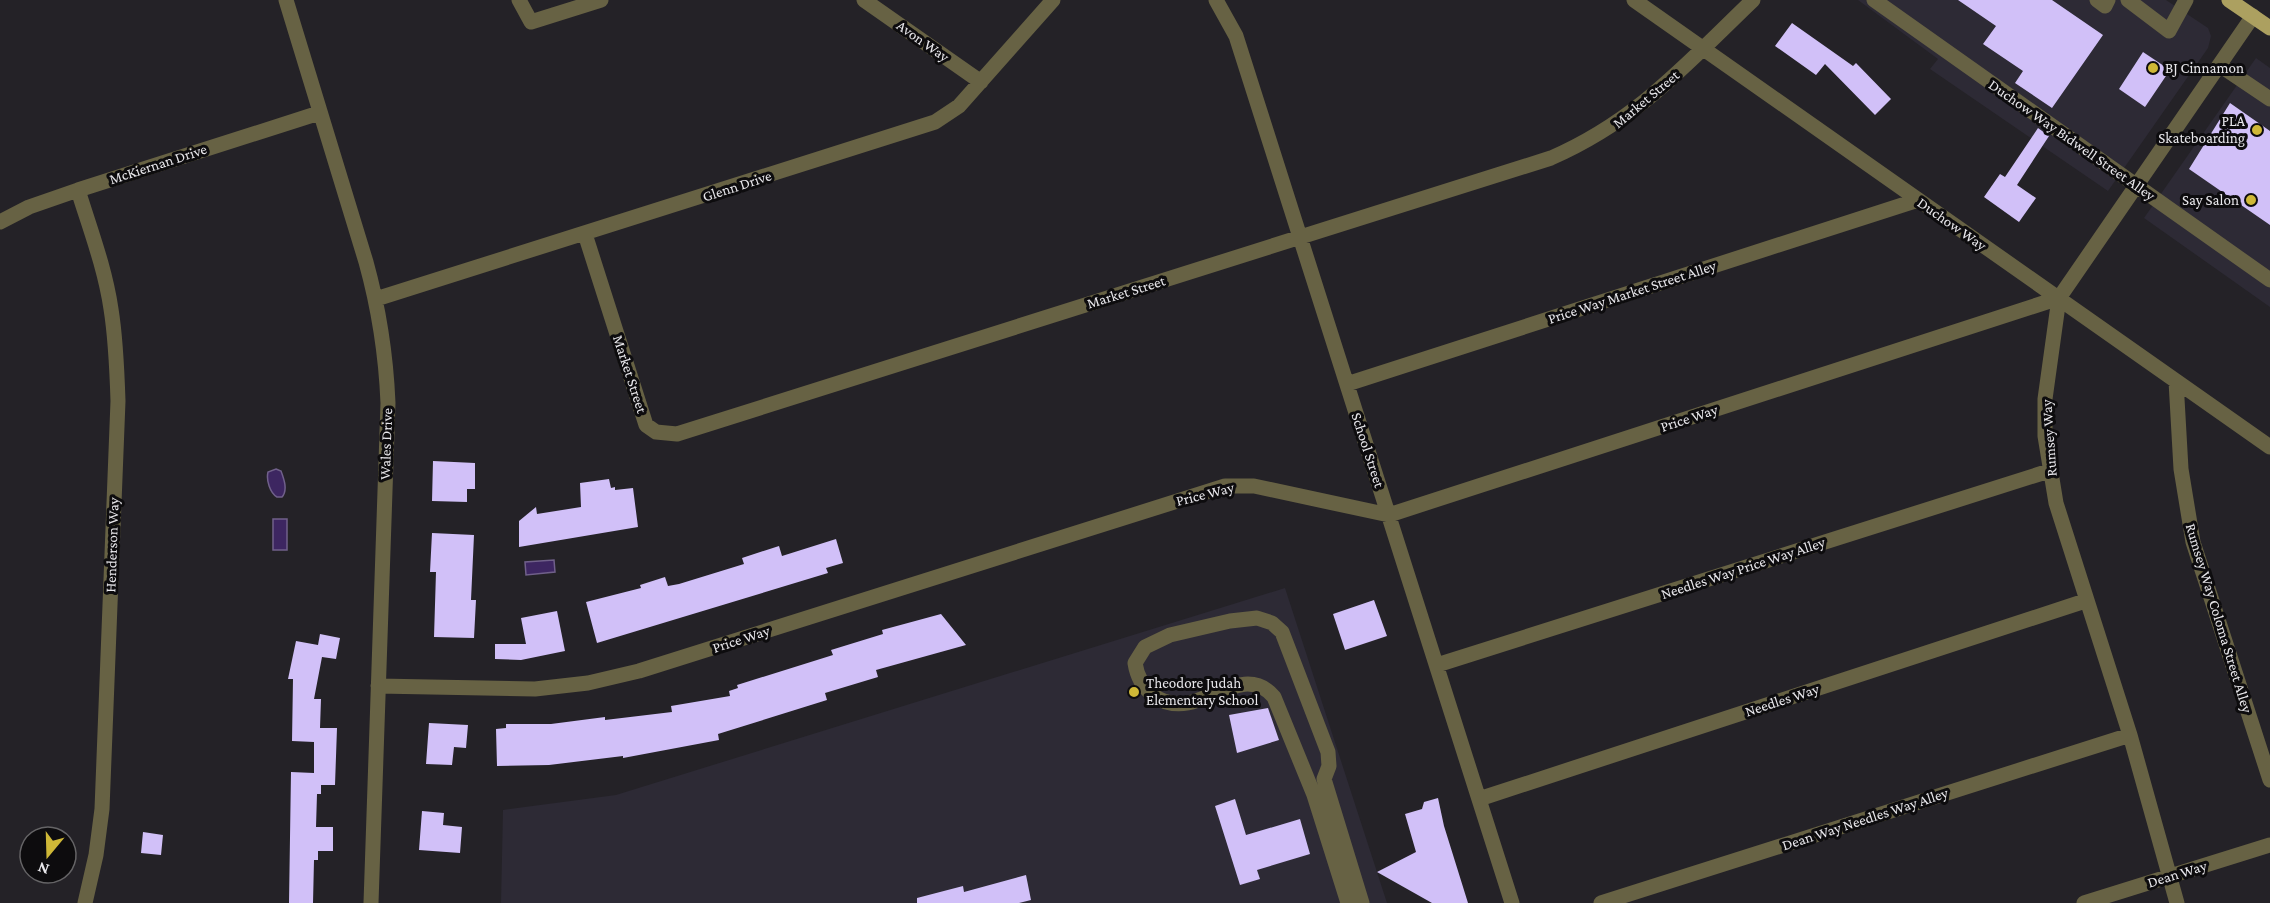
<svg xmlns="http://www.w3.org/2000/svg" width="2270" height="903" viewBox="0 0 2270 903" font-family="'Crimson Pro',serif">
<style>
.built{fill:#2d2a35}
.water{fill:#3d2661;stroke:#70608a;stroke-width:1.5}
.building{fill:#d1c0f8}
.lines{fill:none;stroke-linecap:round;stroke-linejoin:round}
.minor{stroke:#676244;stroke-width:15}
.major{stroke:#aca060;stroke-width:15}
.poi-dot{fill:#cfb837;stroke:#0d0c0e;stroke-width:2}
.labels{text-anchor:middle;stroke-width:6;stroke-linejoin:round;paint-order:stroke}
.street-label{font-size:15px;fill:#e8e7eb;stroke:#0d0c0e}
.poi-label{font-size:15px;fill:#e8e7eb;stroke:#0d0c0e;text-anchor:start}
</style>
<rect width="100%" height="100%" fill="#242227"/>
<path class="built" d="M1858,0h308l42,28 3,8 -3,12 -100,143 -178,-122 8,-10z
M2256,58l14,10v239l-126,-89z
M1285,588l102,315h-886l2,-93 113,-15z"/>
<path class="water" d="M276,469l5,2c3,8 7,19 1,26h-5c-7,-4 -11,-17 -9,-25z
M273,519h14v31h-14z
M554,560l1,12 -29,3 -1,-13z"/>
<path class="building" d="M1958,0h94l51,35 -51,73 -37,-25 8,-12 -40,-27 13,-18z
M1792,23l61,43 3,-3 35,36 -16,16 -50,-51 -9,11 -41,-29z
M2143,52l27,18 -25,37 -26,-18z
M2230,103l40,28v94l-81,-56z
M2038,128l11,8 -32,49 19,13 -17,24 -35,-25 16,-23 5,3z
M433,461l42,2v26h-8v13l-35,-1z
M609,479l2,9 4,-1v3l18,-2 5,39 -119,20v-26l17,-14 1,7 44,-7 -1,-24z
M432,533l42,2 -3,65h5l-2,38 -40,-1 2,-65h-6z
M836,539l7,24 -17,5 2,5 -231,70 -11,-41 55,-14 -1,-3 25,-8 3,9 11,-2 65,-20 -2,-6 37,-12 3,10z
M1374,600l13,36 -42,14 -12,-36z
M557,611l8,40 -44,9 -26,-1v-15h31l-5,-26z
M941,614l25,31 -90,25 2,7 -53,16 2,7 -109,34 1,6 -96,18v-2l-74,9 -52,1 -1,-37 10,-1v-4h45l54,-7v3l67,-8 -1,-6 59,-10 -1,-5 9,-3 -1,-3 96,-30 -2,-5 52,-16 -1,-4z
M320,634l20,4 -4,21 -14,-2 -8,42h7l-1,29h17l-2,57h-14v9h-4l-1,33h17v24h-15v9h-4l-1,43h-24l2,-131 23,1v-31l-22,-1 1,-62h-5l8,-38 22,4z
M1268,708l11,32 -42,13 -8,-38z
M429,723l39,2 -2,23 -12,-1 -2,18 -26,-1z
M1438,798l6,28 24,77h-36l-55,-31 39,-20 -11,-38 17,-5 2,-7z
M1235,799l11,36 54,-16 10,35 -53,16 3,9 -20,6 -25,-79z
M422,811l22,2 -1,12 19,2 -2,26 -41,-3z
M143,832l20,3 -2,20 -20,-2z
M1026,875l5,25 -12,3h-102v-5l46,-12 1,6z"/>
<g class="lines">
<path class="minor" d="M286,0l80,262c13,47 20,93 22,141l-17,500
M519,0l12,22 70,-22
M864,0l117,82
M1216,0l20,36 276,867
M1634,0l636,447
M1874,0l396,280
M2097,0l8,6 3,-6
M2128,0l41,31 17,-31
M2221,66l49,33
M78,190c12,39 27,78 33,119 5,31 6,61 7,92l-16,408 -6,46 -11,48
M0,222l29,-15 49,-17 241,-77
M585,234l61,191 10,7 21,2 874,-276c87,-38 135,-94 202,-158
M376,299l559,-177 24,-16 94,-106
M2176,381l5,88 12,73 77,238
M1347,384l571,-184
M1437,665l612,-194
M378,686l157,3 53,-6 51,-12 586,-185h29l135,29 670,-217
M1479,799l606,-198
M1348,903l-34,-108 -40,-98c-25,-30 -59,1 -86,6 -28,5 -49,-14 -53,-40l10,-16 25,-12 60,-14 27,-3 15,5 10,9 46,120 1,14 -5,13 38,124
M1601,903l529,-168
M2084,903l186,-58
M2177,903l-47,-168 -74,-232 -11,-67v-37l14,-101 194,-282"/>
<path class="major" d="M2229,0l41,28"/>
</g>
<g class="poi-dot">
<circle cx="2153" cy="68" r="6"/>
<circle cx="2257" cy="130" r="6"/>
<circle cx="2251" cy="200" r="6"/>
<circle cx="1134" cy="692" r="6"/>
</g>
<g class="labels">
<g class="street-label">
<text transform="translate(923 41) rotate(35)" y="5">Avon Way</text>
<text transform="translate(1646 99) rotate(-40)" y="5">Market Street</text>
<text transform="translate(2072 140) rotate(35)" y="5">Duchow Way Bidwell Street Alley</text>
<text transform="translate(158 164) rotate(-18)" y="5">McKiernan Drive</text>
<text transform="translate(737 186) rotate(-18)" y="5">Glenn Drive</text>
<text transform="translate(1952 224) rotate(35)" y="5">Duchow Way</text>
<text transform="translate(1126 292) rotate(-17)" y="5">Market Street</text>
<text transform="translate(1632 292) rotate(-18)" y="5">Price Way Market Street Alley</text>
<text transform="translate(630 374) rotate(72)" y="5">Market Street</text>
<text transform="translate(1689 418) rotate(-18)" y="5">Price Way</text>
<text transform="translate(2049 438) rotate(-94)" y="5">Rumsey Way</text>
<text transform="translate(386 444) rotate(-88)" y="5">Wales Drive</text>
<text transform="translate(1368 450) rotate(72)" y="5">School Street</text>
<text transform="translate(1205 494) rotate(-14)" y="5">Price Way</text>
<text transform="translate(112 545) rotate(-88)" y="5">Henderson Way</text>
<text transform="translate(1743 568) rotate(-18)" y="5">Needles Way Price Way Alley</text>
<text transform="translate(2219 618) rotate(73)" y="5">Rumsey Way Coloma Street Alley</text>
<text transform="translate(741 639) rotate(-18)" y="5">Price Way</text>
<text transform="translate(1782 700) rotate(-18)" y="5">Needles Way</text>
<text transform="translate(1865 819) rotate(-18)" y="5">Dean Way Needles Way Alley</text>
<text transform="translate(2177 874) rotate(-17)" y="5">Dean Way</text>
</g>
<g class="poi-label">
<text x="2165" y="73">BJ Cinnamon</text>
<text x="2245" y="126" text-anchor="end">PLA<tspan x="2245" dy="17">Skateboarding</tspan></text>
<text x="2239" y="205" text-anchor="end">Say Salon</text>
<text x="1146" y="688">Theodore Judah<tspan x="1146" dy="17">Elementary School</tspan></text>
</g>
</g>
<g transform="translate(48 855) rotate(199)"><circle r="28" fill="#0d0c0e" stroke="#656466" stroke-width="1.5"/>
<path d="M0-4.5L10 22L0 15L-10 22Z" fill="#cfb837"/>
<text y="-9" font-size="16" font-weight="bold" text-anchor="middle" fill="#e8e7eb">N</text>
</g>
</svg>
